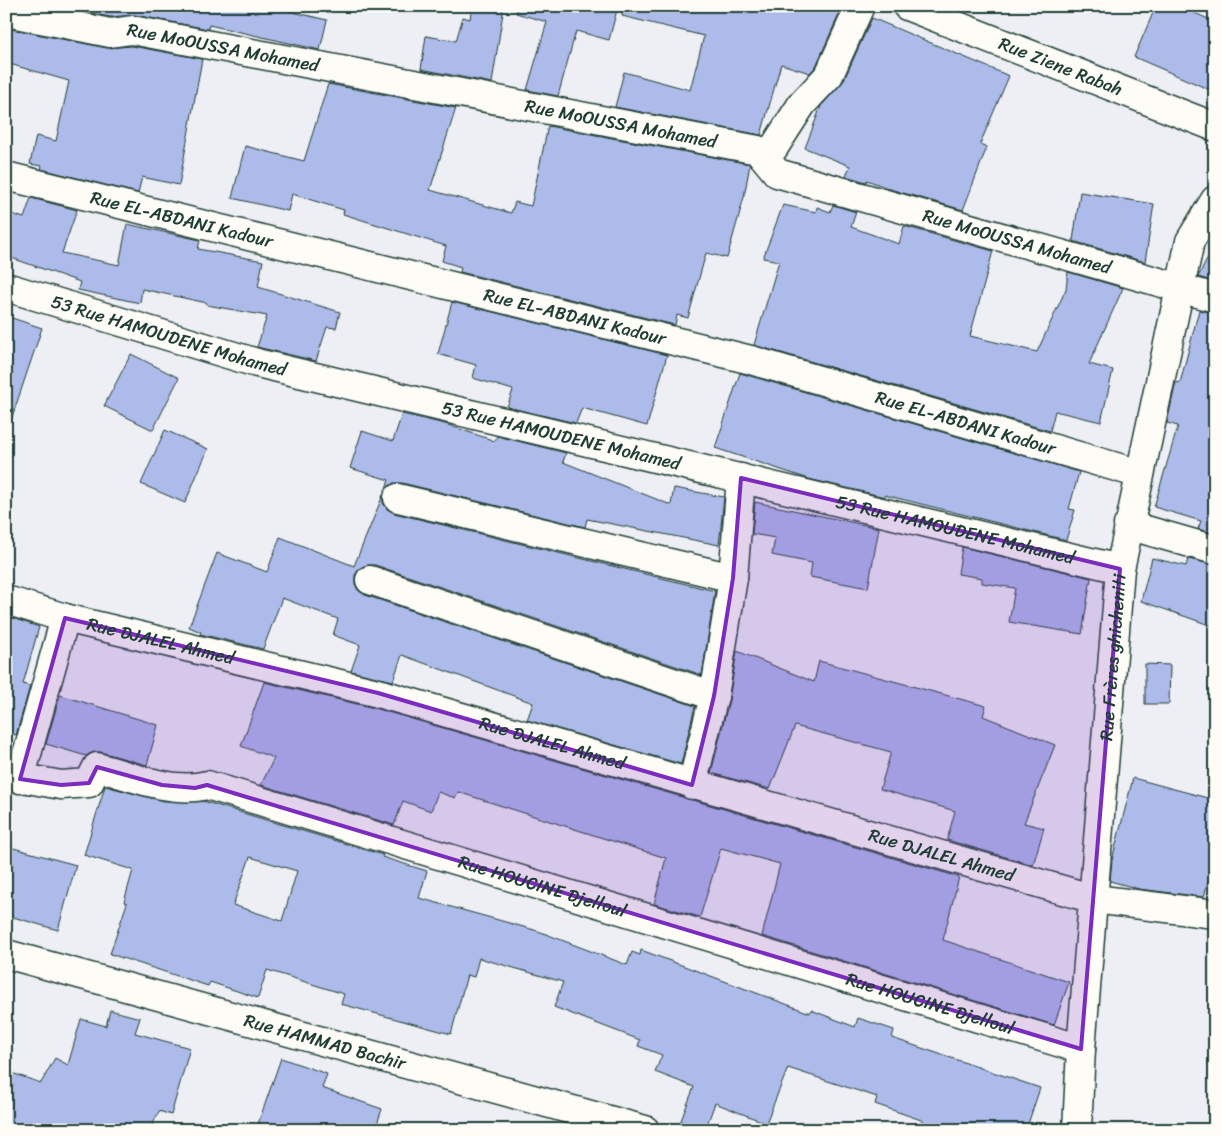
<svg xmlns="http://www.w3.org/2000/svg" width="1221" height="1136" viewBox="0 0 1221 1136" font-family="Sriracha,sans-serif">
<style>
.building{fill:#adbbeb;stroke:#1f3d34;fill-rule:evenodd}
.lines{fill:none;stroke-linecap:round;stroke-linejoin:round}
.street-casing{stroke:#1f3d34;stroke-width:31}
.street{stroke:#fdfcf7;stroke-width:28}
.marked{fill:#7b2cbf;fill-opacity:0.2;stroke:#7b2cbf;stroke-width:4;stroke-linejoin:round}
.labels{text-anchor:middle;stroke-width:4.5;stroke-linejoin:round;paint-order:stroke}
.street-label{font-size:18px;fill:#1f3d34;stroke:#fdfcf7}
</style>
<rect width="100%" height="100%" fill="#edeff5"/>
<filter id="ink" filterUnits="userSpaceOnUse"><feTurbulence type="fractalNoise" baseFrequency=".02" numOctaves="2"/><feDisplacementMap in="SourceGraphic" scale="10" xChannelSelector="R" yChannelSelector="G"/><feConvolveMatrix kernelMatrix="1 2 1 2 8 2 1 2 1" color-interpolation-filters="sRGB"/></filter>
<g filter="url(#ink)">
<path class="building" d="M56,6h211l60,14 -7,30 -111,-25 -1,4 -73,-14 -25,2z
M472,6h32l-12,77 -71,-14 5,-33 30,5 7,-24 7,2z
M517,6h101l-9,34 -33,-9 -18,65 -31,-6 20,-68 -31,-9z
M623,6h198l19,6 -24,54 -6,7 -29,-9 -20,71 -146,-28 9,-35 66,18 14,-54 -82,-20z
M1156,6h23l36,16v70l-81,-35z
M872,18l137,58 -29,68 7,3 -24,63 -70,-20 -26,-10 -1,2 -20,-6 4,-10 -45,-18 16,-42 22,-24z
M6,28l101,20 25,-2 70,13 -23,126 -37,-8 -4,16 -97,-24 1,-3 -12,-2 6,-28 20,5 13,-60 -63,-18z
M328,84l128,24 -26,82 81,23 4,-11 16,4 17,-80 202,38 -6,33 -17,61 -21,-5 -18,65 -11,-3 -2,10 -215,-53 1,-5 -19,-6 4,-15 -103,-32 1,-4 -52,-16 -4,17 -56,-13 13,-52 59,15z
M1080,192l74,12 -9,58 -72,-21z
M31,198l46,12 -15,43 57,12 8,-41 73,16 -2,9 65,12 -5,26 82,25 -4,16 -9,-1 -11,34 -59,-14 10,-31 -60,-11v-2l-65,-14 -2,14 -62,-13 2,-8 -74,-26v-44l18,6z
M783,205l33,7 1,-5 13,5 3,-7 23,7 -5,15 48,17 5,-18 89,25 -23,85 67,16 29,-63 2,-17 55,16 -34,76 24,6 -12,52 -46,-11 -5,20 -296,-86 25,-84 -16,-3z
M1215,244v38l-17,-5z
M452,302l215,53 -20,71 -65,-18 -6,15 -69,-16 6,-17 -40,-12 3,-13 -38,-11z
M1199,310l16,3v221l-17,-5 3,-8 -47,-14 24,-81 -11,-3 9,-41 4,1z
M6,316l36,12 -31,92 -5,-1z
M131,354l48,24 -26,52 -49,-24z
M740,373l339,99 -10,37 6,1 -9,30 -181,-45v2l-76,-18 -94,-31z
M402,414l43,10 50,17 2,-5 69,17 -3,9 108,43 3,-17 50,9 -5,48 -132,-26 -2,8 -183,-44h-9l-8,8 4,-11 -39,-12 12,-37 31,10z
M165,430l43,19 -23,54 -44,-19z
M383,495v8l4,6 7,4 321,78 -13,84 -327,-110h-8l-7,3 -5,7v9l3,6 7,5 330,111 -14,58 -154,-44 6,-17 -131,-48 -9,26 -42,-10 9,-26 -27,-10 5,-16 -56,-21 -19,51 -63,-15 1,-2 -12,-5 28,-74 50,19 13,-35 74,29z
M755,502l124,26 -11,60 -58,-11 2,-14 -40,-8 3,-17 -23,-4z
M962,547l129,31 -9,56 -73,-12 6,-34 -33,-5v-5l-24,-4z
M1152,558l34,8 2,-7 27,6v62l-74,-26z
M6,616l33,11 -16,57 7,2 -14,49 -10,-3z
M737,651l77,31 5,-21 167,45 -3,10 72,29 -31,78 20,5 -11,37 -86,-25 8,-29 -75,-22 11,-37 -96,-26 -25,63 -59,-16 18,-73z
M1145,664l25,1 -1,39h-24z
M264,682l110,26 585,169 -16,63 126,42 -15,43 -292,-89 18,-72 -59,-16 -21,69 -46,-13 12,-46 -208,-66 -3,6 -17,-6 -7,19 -28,-10 -9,24 -133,-40 13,-27 -33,-12z
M60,695l98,30 -11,40 -46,-13h-7l-8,4 -40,-12z
M1133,778l82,22v54l-11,43 -65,-8 -29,-8 2,-21z
M105,786l58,15h40l180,54 -1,2 45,14 -8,27 119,33 89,34 5,-13 8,3 1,-5 169,63 1,-3 44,17 3,-9 36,12 -2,8 148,50 -14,42h-105l3,-9 -49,-17 2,-7 -89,-29 -22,55 -51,-20 -10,27h-6l-19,-7 14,-36 -39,-15 7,-17 -24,-9 2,-6 -86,-33 9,-25 -84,-24 -5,19 -7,-2 -16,59 -110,-30 3,-10 -77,-24 -9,28 -48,-16 -2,4 -98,-32 17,-51 -3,-1 9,-32 -49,-15zM250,857l47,14 -15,50 -49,-16z
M6,846l70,19 -18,65 -52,-15z
M110,1010l30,8 -5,15 55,15 -19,67 -12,-4 -9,19h-144v-59l35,12 14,-25 13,7 13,-46 25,7z
M281,1058l46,16 -5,14 60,21 -7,21h-119z"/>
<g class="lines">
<g class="street-casing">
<g id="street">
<path id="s1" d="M907,6l308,121"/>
<path id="s2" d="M6,12l104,21 22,-3 626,120 19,23 438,125"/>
<path d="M773,149l29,-45 27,-29 31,-69"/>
<path id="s3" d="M6,176l745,184 389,114"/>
<path id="s4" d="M6,287l251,76 863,206"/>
<path d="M398,498l335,80 8,-100"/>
<path d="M1128,525l87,25"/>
<path d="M370,580l344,116 19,-118"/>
<path id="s5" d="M6,600l59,18 313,75 716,206 121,15"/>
<path id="s6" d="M6,775l55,10 28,-2 8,-16c34,9 75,27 110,18l874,264"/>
<path d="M20,779l45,-161"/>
<path d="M692,785l22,-89"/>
<path id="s7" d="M6,954l639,176"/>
<path id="s8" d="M1077,1130l4,-81 39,-480 70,-328 25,-41"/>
</g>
</g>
<use href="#street" class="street"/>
</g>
</g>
<path class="marked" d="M741,478l379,91 -39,480 -874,-264 -12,3 -33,-3 -65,-18 -8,16 -28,2 -41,-6 45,-161 313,75 314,92 22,-89 19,-118z"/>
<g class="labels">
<g class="street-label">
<text dy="6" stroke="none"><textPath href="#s2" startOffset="221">Rue MoOUSSA Mohamed</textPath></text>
<text dy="6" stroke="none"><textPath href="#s1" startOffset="165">Rue Ziene Rabah</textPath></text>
<text dy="6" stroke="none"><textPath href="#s2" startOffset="626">Rue MoOUSSA Mohamed</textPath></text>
<text dy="6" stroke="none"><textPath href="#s3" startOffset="181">Rue EL-ABDANI Kadour</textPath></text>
<text dy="6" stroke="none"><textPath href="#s2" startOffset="1045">Rue MoOUSSA Mohamed</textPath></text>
<text dy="6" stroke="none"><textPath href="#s3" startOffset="586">Rue EL-ABDANI Kadour</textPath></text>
<text dy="6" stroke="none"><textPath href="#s4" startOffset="170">53 Rue HAMOUDENE Mohamed</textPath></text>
<text dy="6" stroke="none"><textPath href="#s3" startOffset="991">Rue EL-ABDANI Kadour</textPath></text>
<text dy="6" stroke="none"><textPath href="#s4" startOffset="575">53 Rue HAMOUDENE Mohamed</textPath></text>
<text dy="6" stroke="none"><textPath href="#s4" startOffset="980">53 Rue HAMOUDENE Mohamed</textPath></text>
<text dy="6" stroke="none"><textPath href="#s5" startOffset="160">Rue DJALEL Ahmed</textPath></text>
<text dy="6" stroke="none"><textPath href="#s8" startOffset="474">Rue Frères ghicheniti</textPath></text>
<text dy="6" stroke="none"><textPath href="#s5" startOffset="565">Rue DJALEL Ahmed</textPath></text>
<text dy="6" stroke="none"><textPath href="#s5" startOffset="970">Rue DJALEL Ahmed</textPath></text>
<text dy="6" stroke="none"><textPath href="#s6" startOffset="565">Rue HOUCINE Djelloul</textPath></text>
<text dy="6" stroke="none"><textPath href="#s6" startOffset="970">Rue HOUCINE Djelloul</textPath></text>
<text dy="6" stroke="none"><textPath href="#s7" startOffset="331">Rue HAMMAD Bachir</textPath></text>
</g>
</g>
<rect width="1221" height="1136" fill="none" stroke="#fdfcf7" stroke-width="25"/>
<rect x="12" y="12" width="1196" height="1111" fill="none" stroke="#1f3d34" stroke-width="2" filter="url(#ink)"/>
</svg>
